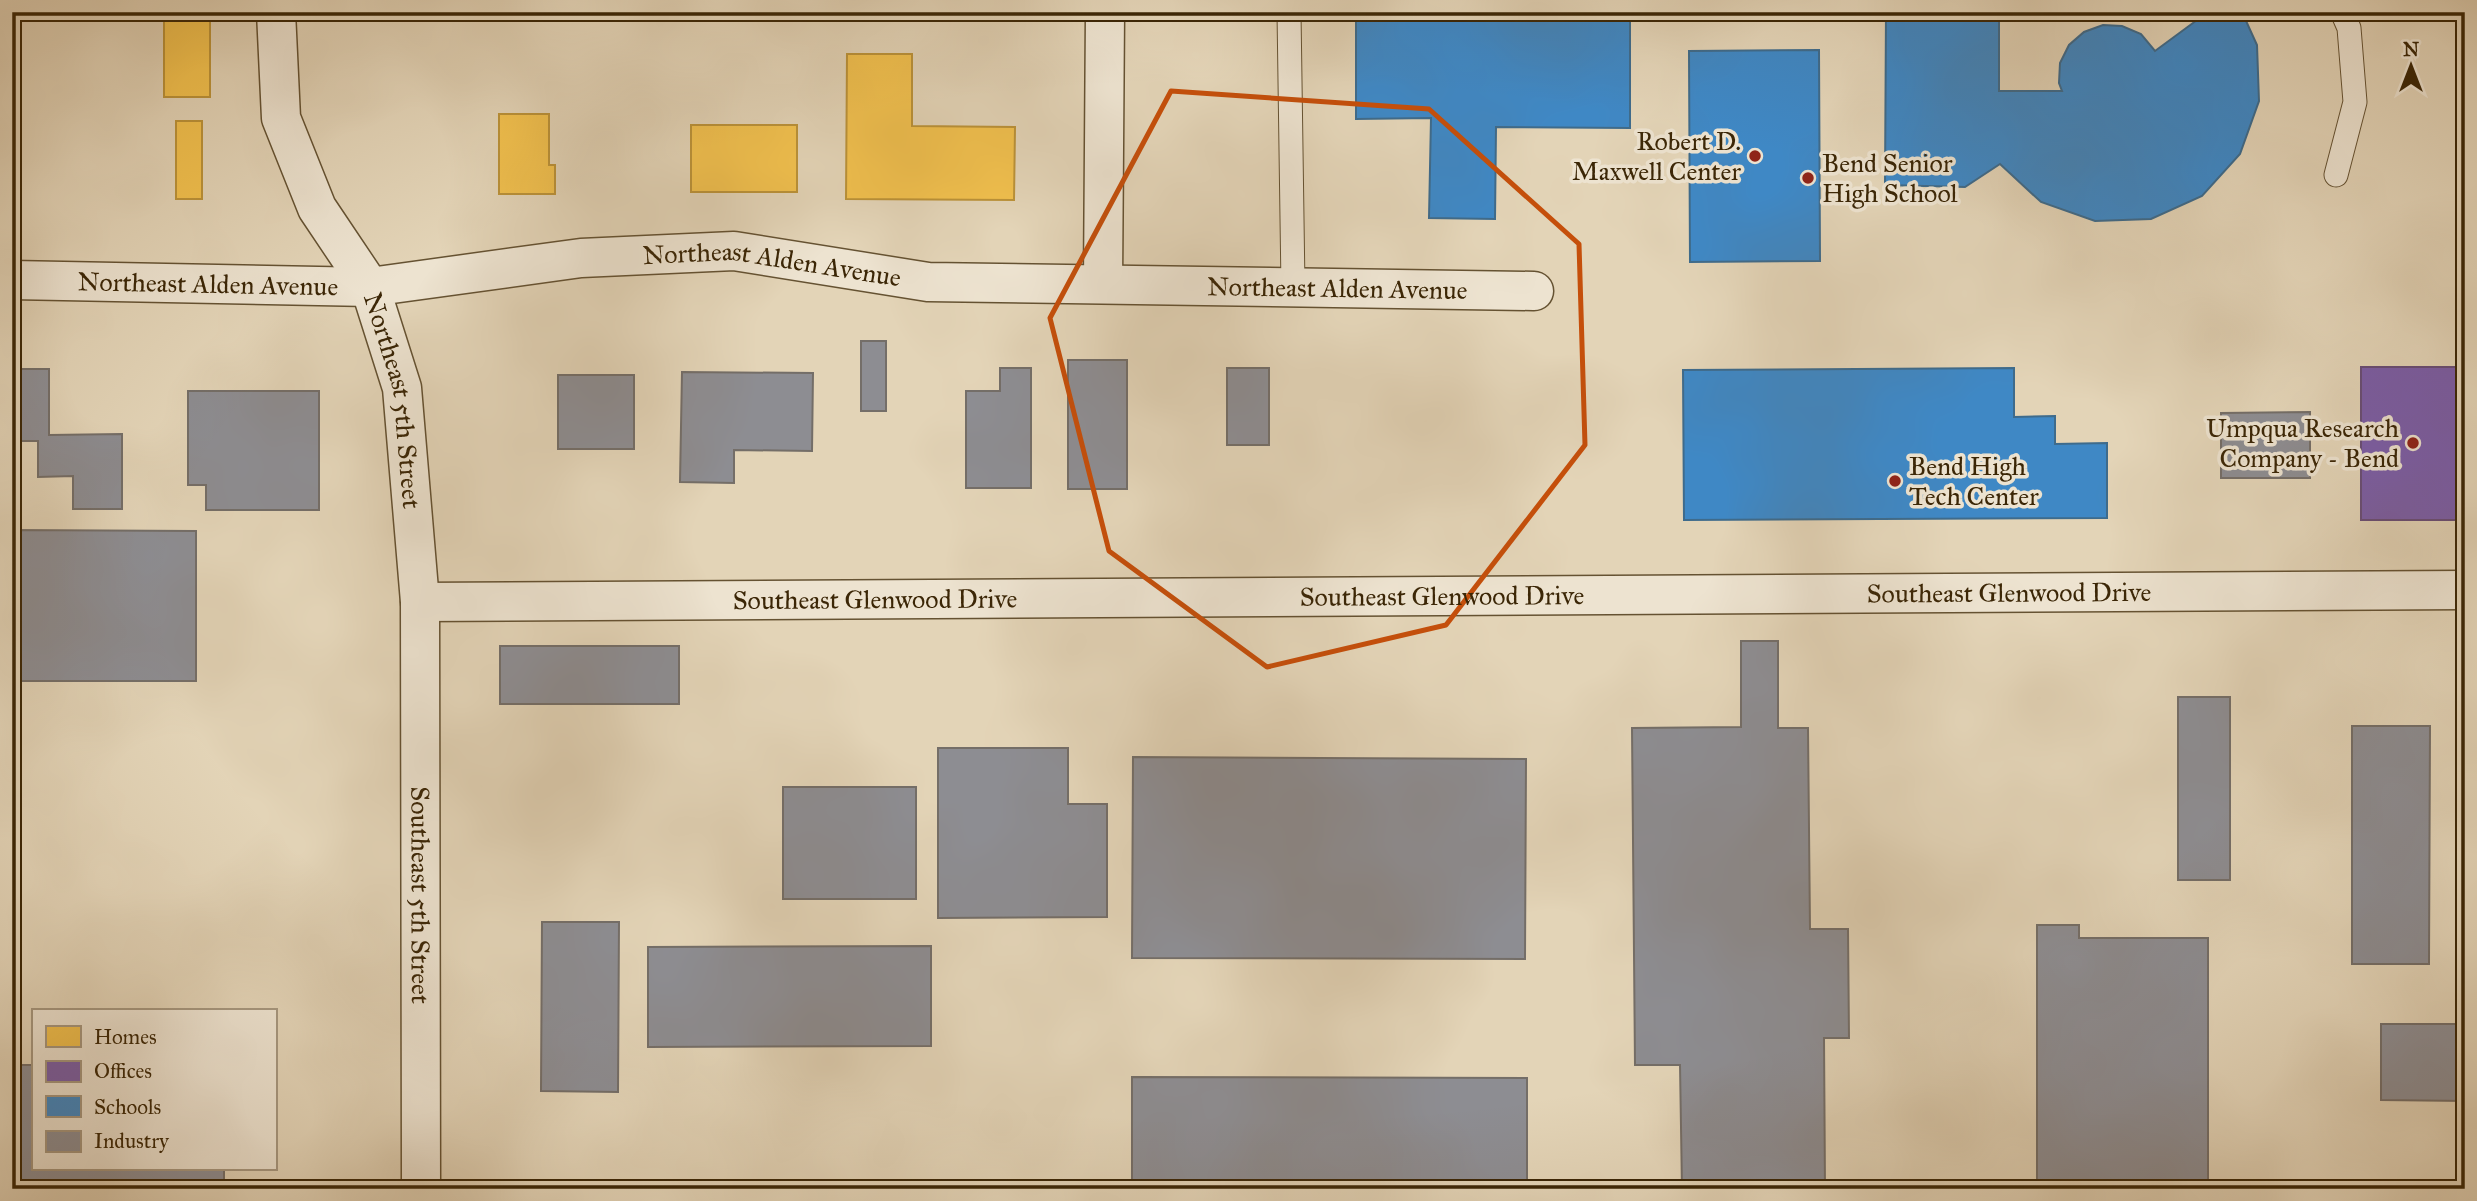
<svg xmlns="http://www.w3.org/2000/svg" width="2477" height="1201" viewBox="0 0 2477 1201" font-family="'IM FELL Great Primer',serif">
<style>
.homes{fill:#f2c14e;stroke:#bb9238;stroke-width:2}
.offices{fill:#7b5ea7;stroke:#684d77;stroke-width:2}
.schools{fill:#3f88c5;stroke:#3e6b8c;stroke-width:2}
.industry{fill:#8d8d92;stroke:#746e68;stroke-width:2}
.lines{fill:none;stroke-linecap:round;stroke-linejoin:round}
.lane-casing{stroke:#655232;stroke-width:25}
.street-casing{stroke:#655232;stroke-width:41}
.lane{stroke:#ede3d0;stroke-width:23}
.street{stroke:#ede3d0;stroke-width:38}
.marked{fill:none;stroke:#c54f0b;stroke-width:5;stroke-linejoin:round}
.poi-dot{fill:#8f2418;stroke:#ede3d0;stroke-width:2.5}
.labels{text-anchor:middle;stroke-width:7;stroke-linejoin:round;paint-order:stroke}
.poi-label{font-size:26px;fill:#3b2606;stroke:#ede3d0;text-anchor:end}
.street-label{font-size:26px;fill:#3b2606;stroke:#ede3d0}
</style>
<rect width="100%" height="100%" fill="#e3d4b7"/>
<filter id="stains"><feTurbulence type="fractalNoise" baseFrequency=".00286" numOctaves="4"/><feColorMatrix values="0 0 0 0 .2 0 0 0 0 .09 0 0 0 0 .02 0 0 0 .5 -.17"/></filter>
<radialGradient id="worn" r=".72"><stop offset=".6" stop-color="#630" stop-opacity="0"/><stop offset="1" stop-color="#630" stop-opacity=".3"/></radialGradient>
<path class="homes" d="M164,16h46v81h-46z
M847,54h65v72l103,1 -1,73 -168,-1z
M499,114h50v51h6v29h-56z
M176,121h26v78h-26z
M691,125h106v67h-106z"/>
<path class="offices" d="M2361,367h104v153h-104z"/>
<path class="schools" d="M1356,12h274v116l-134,-1 -1,92 -66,-1 2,-100 -75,1z
M1886,12h113v79h63l-3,-8 1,-20 9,-18 15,-13 19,-7 19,1 19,8 14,17 53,-39h34l15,33 2,56 -19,53 -38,42 -51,23 -56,2 -54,-19 -41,-38 -35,23 -80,-2z
M1819,50l1,211 -130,1 -1,-211z
M2014,368v49l41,-1v28l52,-1v75l-423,2 -1,-150z"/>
<path class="industry" d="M861,341h25v70h-25z
M1068,360h59v129h-59z
M1000,368h31v120h-65v-97h34z
M1227,368h42v77h-42z
M12,369h37v66l73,-1v75h-49v-33l-35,1v-36h-26z
M682,372l131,1 -1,78 -78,-1v33l-54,-1z
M558,375h76v74h-76z
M188,391h131v119h-113v-25h-18z
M2310,412v66h-89v-65z
M12,465h9v56h-9z
M12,530l184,1v150h-184z
M1741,641h37v87h30l2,201h38l1,109h-25l1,151h-143l-2,-124h-45l-3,-337 109,-1z
M500,646h179v58h-179z
M2178,697h52v183h-52z
M2352,726h78l-1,238h-77z
M938,748h130v56h39v113l-169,1z
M1133,757l393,2 -1,200 -393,-1z
M783,787h133v112h-133z
M542,922h77l-1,170 -77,-1z
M2037,925h42v13h129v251h-171z
M931,946v100l-283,1v-100z
M2381,1024h84v77l-84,-1z
M12,1065h21v103h191v21h-212z
M1132,1077l395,1v111h-395z"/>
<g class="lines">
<g class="lane-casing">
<path id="lane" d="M1289,12l4,275
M2336,175l19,-73 -6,-74 -7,-16"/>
</g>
<g class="street-casing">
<g id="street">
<path id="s1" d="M276,12l5,106 36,90 53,79 32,101 18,214 1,587"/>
<path id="s2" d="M12,280l358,7 211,-29 153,-7 194,31 606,9"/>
<path d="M1103,283l2,-271"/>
<path id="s3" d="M420,602l2045,-12"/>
</g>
</g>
<use href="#lane" class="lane"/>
<use href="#street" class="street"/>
</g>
<path class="marked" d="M1171,91l258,18 150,135 6,201 -139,180 -179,42 -158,-116 -59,-233z"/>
<g class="poi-dot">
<circle cx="1755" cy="156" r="7"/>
<circle cx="1808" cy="178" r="7"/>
<circle cx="2413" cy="443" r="7"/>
<circle cx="1895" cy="481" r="7"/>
</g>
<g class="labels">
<g class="poi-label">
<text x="1741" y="150">Robert D.<tspan x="1741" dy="30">Maxwell Center</tspan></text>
<text x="1822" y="172" text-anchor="start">Bend Senior<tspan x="1822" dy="30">High School</tspan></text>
<text x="2399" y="437">Umpqua Research<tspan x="2399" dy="30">Company - Bend</tspan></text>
<text x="1909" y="475" text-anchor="start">Bend High<tspan x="1909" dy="30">Tech Center</tspan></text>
</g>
<g class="street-label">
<text dy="9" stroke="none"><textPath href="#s2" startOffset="763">Northeast Alden Avenue</textPath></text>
<text dy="9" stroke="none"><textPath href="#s2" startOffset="196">Northeast Alden Avenue</textPath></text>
<text dy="9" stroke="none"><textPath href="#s2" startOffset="1330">Northeast Alden Avenue</textPath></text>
<text dy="9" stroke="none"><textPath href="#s1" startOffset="415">Northeast 5th Street</textPath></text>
<text dy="9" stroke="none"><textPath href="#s3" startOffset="1589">Southeast Glenwood Drive</textPath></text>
<text dy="9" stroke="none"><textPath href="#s3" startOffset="1022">Southeast Glenwood Drive</textPath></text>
<text dy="9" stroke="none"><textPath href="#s3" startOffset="455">Southeast Glenwood Drive</textPath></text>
<text dy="9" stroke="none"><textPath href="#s1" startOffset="912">Southeast 5th Street</textPath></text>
</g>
</g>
<rect width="2477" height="1201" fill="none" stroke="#e3d4b7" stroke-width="42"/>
<rect x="14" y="14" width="2449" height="1173" fill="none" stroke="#3b2606" stroke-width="3.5"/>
<rect x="21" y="21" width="2435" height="1159" fill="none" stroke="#3b2606" stroke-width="2"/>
<rect x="32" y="1009" width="245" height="161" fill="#ede3d0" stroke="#a6977f" stroke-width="2"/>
<rect x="46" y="1026" width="35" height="21" fill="#f2c14e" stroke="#a6977f" stroke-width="2"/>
<text x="94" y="1044" font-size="21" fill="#3b2606">Homes</text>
<rect x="46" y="1061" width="35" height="21" fill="#7b5ea7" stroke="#a6977f" stroke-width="2"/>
<text x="94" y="1078" font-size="21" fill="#3b2606">Offices</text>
<rect x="46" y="1096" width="35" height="21" fill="#3f88c5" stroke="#a6977f" stroke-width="2"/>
<text x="94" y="1114" font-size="21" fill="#3b2606">Schools</text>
<rect x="46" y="1131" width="35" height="21" fill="#8d8d92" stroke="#a6977f" stroke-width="2"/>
<text x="94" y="1148" font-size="21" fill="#3b2606">Industry</text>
<g transform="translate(2411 66)" stroke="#ede3d0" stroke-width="5" paint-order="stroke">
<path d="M0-5L12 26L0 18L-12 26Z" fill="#3b2606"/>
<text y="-10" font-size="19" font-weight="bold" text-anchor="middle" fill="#3b2606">N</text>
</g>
<rect width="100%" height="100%" filter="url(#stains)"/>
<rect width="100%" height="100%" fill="url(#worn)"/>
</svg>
